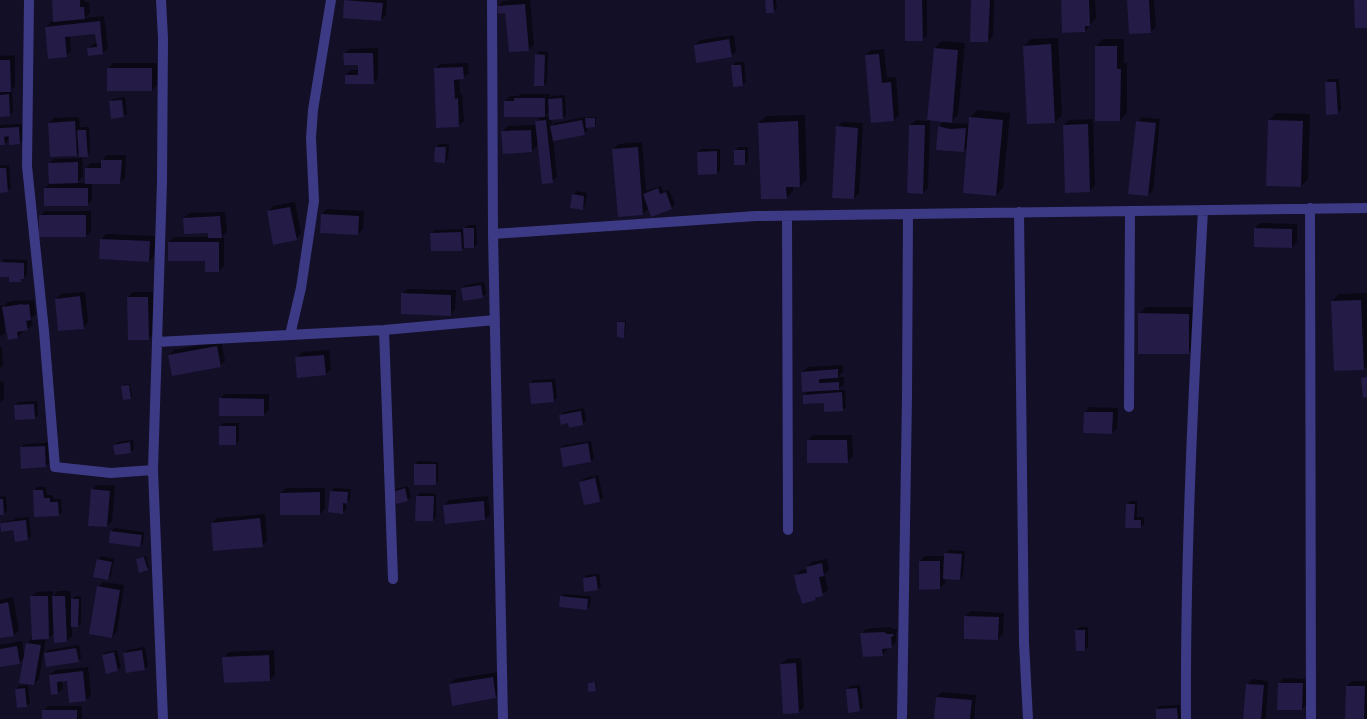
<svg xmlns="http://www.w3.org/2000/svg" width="1367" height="719" viewBox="0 0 1367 719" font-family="'Space Grotesk',sans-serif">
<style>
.shadow{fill:#0007;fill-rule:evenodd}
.building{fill:#241b47}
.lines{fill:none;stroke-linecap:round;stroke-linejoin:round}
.minor{stroke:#3d3a85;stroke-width:10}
</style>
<rect width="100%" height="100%" fill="#130f26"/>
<path class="shadow" d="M53,0h32v2h4l1,11 -5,5 19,-2 4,32 -5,5 -15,-4 5,-5 4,-1 -1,-10 -26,3 1,15 -5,5 -20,-29 5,-5 3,-1z
M346,0h41l-1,15 -5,5z
M518,0h12l4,45 -5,5 -23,-38 -8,-5 5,-6z
M766,0h10l1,8 -4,4z
M906,0h21v35l-5,5z
M972,0h22l-1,36 -5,5z
M1062,0h33l1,18 -11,13 -22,1z
M1128,0h26l2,27 -6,5z
M734,35l2,16 -5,5 -36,-11 5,-5z
M1058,38l4,77 -7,7 -31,-76 7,-7z
M1103,39h21v24h3v50l-7,7h-24v-74z
M942,41l23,2 -7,72 -8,8 20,1v-7l7,-7 33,3 -7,75 -7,7 -28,-48 -4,4 -25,-25 5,-5 -14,-1 -2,68 -5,5 -13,-68 6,-5 12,1 7,-73z
M378,48v30l-5,5h-27v-8l5,-5h8v-6l-15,-10 6,-5z
M884,49l3,29 9,-1 3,38 -5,5 -28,-65 5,-5z
M539,51l9,1 -1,30 -3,3 -8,-30z
M15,55v31l-5,5h2l1,21 -4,3 -9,1v-60z
M736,62h8l2,20 -4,3 -10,-19z
M114,63h43v22l-5,5h-44v-22z
M468,63l1,10 -6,5h-4l1,16h2l2,27 -6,5 -23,-57 5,-5z
M1329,79h10l2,31 -4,3 -11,-30z
M521,94h29v4l2,-2 13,-1 1,20 -3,3 -12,1 1,7 2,-3 31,-6v2l3,-2h8v8l-1,1 -8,1v3l-3,4 -31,5 4,37 -5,6 -14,-37 -6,6 -30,-19 6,-6 28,-1v-3l6,-6 -37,-15 5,-5h8zM550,111v5h-5z
M125,97l2,16 -3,3 -14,-14 3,-3z
M1276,113l34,1 -2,65 -7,7 -34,-1 2,-65z
M805,115l2,64 -7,7h-7v5l-7,7 -27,-75 7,-7z
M79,117l1,12 2,-2h7l1,25 -3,4h-5l1,20 -6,7h9v-15l5,-5h11v-2l5,-6h19l-1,23 -6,5h-27v17l-5,5 -42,-17 5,-5 -1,-19 5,-5 26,-1v-7l-4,4 -27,-32 5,-5z
M1142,117l18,2 -7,71 -5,5 -11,-73z
M1093,119l2,67 -6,5 -23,1 -2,-67 5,-5z
M842,122l21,1 -4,70 -5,5 -21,-1 4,-70z
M22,124l1,16 -3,3 -10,-8h-2v5l-3,4h-5v-19z
M642,142l4,49 15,-5 2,6 6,-2 6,14 -3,4 -20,7 -3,-7 -6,6 -30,-65 6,-5z
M439,144h10l-1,15 -3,3 -10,-1 1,-14z
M739,147h9v14l-3,3 -10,-14z
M701,149h19v21l-3,3 -18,1 -1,-22z
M9,165l2,23 -4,3 -7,1v-26z
M576,191l11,2 -2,13 -3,3 -9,-14z
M295,202l6,32 -5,5 -28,-27 5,-6z
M327,209l37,2 -1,17 -5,6 -37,-2 1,-18z
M45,211h46v20l-5,5 -46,-20z
M225,212l2,20 -6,5h3v29l-5,5 -13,-11 -37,-18 5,-5h35v-5l-25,-14 5,-5z
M1260,223l37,1v18l-5,5 -37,-19z
M468,225h8l1,19 -3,3h-10l-3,3 -30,-17 4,-3 29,-1z
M106,234l49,2 -1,20 -5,5 -48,-22z
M4,259l23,1v15l-7,6 -10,-5 -9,-13z
M484,282l2,12 -4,3 -20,-9 4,-3z
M407,289l49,1 -1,19 -5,6 -48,-21z
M85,292l3,30 -5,6 -27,-29 5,-5z
M133,292h20v42l-5,5 -20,-42z
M1367,293v73l-3,3 -32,-68 7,-7z
M17,300l1,1 16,-1 2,14 -5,4 2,6 -6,6h-5l1,2 -5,5 -13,-15h-1l1,11 -5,3v-30l2,-1v3l6,-6z
M1146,307h49v39l-7,7 -49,-39z
M620,321h6l-1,14 -1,2 -6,-15z
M221,341l4,20 -5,5 -51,-11 5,-5z
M0,347h2l1,18 -3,3z
M329,350l2,19 -5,5 -30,-16 6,-6z
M843,365v7l-5,5h6v7l-6,6h7l1,17 -4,3 -17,-8 -21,-7 4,-4 -6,-19 6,-5z
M555,379l2,19 -4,3 -23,-17 3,-4z
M0,381l4,1v17l-4,4z
M130,384l2,13 -2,1 -8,-11 1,-2z
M225,394h44v16l-5,5 -44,-16z
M37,401l1,14 -4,3 -19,-12 3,-4z
M1090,407l28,1 -1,20 -5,5 -28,-1 1,-20z
M584,408l2,13 -3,3 -14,-2 -9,-7 4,-3z
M223,423h16v18l-3,3 -16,-18z
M813,435h39l1,21 -6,6 -39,-21z
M133,440l1,9 -3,3 -17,-7 4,-3z
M591,441l3,17 -3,3 -30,-13 4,-3z
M48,443l1,20 -4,3 -24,-19 4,-3z
M418,461l20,1v19l-3,3 -20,-19z
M598,475l5,22 -2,3 -6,-24z
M593,476l6,24h2l-16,4 -5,-22 3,-3z
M97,485l18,1 -3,35 -5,5 -15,-36z
M408,486l3,11 -3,3 -14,-8 3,-3z
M37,487h9l1,8h6v4h8l1,13 -4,3 -24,-24z
M286,488h39v20l-5,6 -39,-21z
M334,488l17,1 -1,10 -4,4v6l-4,4 -13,-2 2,-20z
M420,493l16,1v23l-3,3 -16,-24z
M6,496l1,15 -3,3h-4v-17z
M488,496l2,18 -5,5 -39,4 -2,-18 5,-5z
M1130,501h7v16h7v7l-3,3h-15l1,-22z
M265,514l2,26 -5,6 -50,-23 5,-5z
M29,517l2,19 -3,3 -14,-11 -13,-5 1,-1 12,-2 2,-2z
M114,528l30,4 -1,11 -3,3 -29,-14z
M949,550l16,1 -2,24 -3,4 -15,-1v5l-5,5 -20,-27 5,-5h20v-2z
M101,556l13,3 -3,16 -3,4 -10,-20z
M146,556l3,12 -1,1 -11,-10z
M827,559l2,11 -5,4 4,16 -13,10 -20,-24 5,-5 7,-2v-2l5,-5z
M599,574l2,12 -3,3 -14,-11 3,-3z
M103,582l21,3 -7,47 -5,5 -14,-50z
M53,591v6l5,-6h12l1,10 5,-5h5v27l-3,3h-6v10l-5,5 -12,-9 -6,6h-3l-7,41 -5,5 -10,-26 -5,5 -19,3v-21l22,-4 2,14 3,-12 6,-5 -2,-41 6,-5z
M564,594l27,2 -1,9 -3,4 -26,-12z
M13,597l6,33 -5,5 -14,2v-37z
M971,611l33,2 -1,21 -5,5 -33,-22z
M890,627l2,2h6l-2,4v9l-5,5h-4v3l-5,5 -21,-21 5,-5z
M1080,627h8v20l-3,3 -9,-20z
M79,645l2,13 -3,3 -33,-8 3,-3z
M145,647l3,19 -4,3 -20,-16 3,-3z
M117,650l4,17 -3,3 -15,-15 3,-3z
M274,650l1,25 -5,5 -46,-22 5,-6z
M801,658l3,49 -5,5 -18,-48 6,-5z
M88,667l3,28 -5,5 -16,2 -2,-22 -6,1 1,7 -5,5 -8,-18 6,-5z
M498,672l3,20 -5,5 -43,7 -3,-20 5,-5z
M1284,678l24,1 -1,25 -5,5h-24l1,-26z
M1252,679l16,2 -2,37 -2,1h-20l3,-34z
M1352,681h15v38h-21l1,-33z
M590,682h6l1,7 -2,1 -6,-7z
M28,685l2,18 -4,3 -10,-17 3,-3z
M860,685l3,22 -3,3 -13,-21 3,-3z
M942,692l34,3 -2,24h-39l1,-22z
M1180,705l1,14h-24v-10l3,-3z
M48,706h34v13h-39v-8z"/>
<path class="building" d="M52,0h28v7h4l1,12 -32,3z
M344,0l39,3 -2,18 -38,-3z
M765,0h8l1,13h-8z
M905,0h17l1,41h-18z
M971,0h19l-2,42h-18z
M1061,0h28l1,26h-5v6l-23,1z
M1127,0h22l2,33 -22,1z
M1354,0h13v28h-12z
M525,4l4,47 -20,1 -4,-39 -7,1 -1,-8z
M100,21l3,33 -15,2 -1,-8 10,-1 -2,-13 -30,3 2,20 -19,2 -3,-32z
M729,39l3,18 -36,6 -2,-18z
M1051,44l4,79 -28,1 -4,-78z
M1095,46h22v23h4l-1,52h-25z
M934,48l24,2 -6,73 -25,-3z
M343,53h30l1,31h-29v-9h13v-10h-14z
M535,54l10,1 -1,31h-10z
M879,54l3,29 9,-1 3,39 -23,2 -6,-68z
M0,60h10l1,32h-11z
M731,65h10l2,21 -10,1z
M463,67l1,12 -10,1 1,19 3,-1 1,29 -23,1 -2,-60z
M107,68h45v23h-45z
M1325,82h11l2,32 -12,1z
M9,94l1,22 -10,1v-22z
M514,98h31v19h-41v-16h10z
M562,98l1,21 -14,1 -1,-21z
M122,100l2,17 -13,2 -2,-18z
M969,117l34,3 -7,76 -33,-3z
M585,118h10v9l-9,1z
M546,120l7,63 -11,1 -7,-63z
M582,120l3,15 -32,6 -3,-15z
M1268,120l35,1 -2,66 -35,-1z
M75,121l2,35 -27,1 -2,-34z
M798,121l2,66h-14l1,12h-26l-3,-76z
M1136,121l20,2 -8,73 -20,-2z
M1088,124l2,68 -25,1 -2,-68z
M909,125h16l-2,69 -16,-1z
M836,126l22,2 -4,71 -22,-1z
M938,126l12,3 16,-1 -2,24 -28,-2z
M19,127l1,17 -11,1v-9l-5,1 1,8h-5v-17z
M77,130h9l2,27h-9z
M531,130l1,22 -29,2 -2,-23z
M435,147h11l-1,16 -11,-1z
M638,147l5,68 -25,2 -6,-68z
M734,150h11v15h-11z
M717,151v23l-19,1 -1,-23z
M101,160h21l-2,24h-35v-16h16z
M78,162v21l-29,1 -1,-21z
M0,168h6l2,24 -8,1z
M44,188h44v18h-44z
M658,188l2,6 6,-2 6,17 -21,8 -8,-23z
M572,194l12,2 -1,14 -13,-2z
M290,207l7,33 -24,5 -6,-34z
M321,214l38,2 -1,19 -38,-2z
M39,215h47v22h-47z
M220,216l2,22h-14v-5l-24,1 -1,-16z
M463,228h11v20h-10z
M1254,228l38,1v19l-38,-1z
M461,232l1,19h-31l-1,-18z
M100,239l50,2 -1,21 -50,-3z
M168,242h51v30h-14v-11h-37z
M0,262l24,1v16h-3v3h-12v-5h-9z
M481,285l2,13 -20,3 -2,-13z
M401,293l50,2v21l-50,-2z
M80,296l4,33 -26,2 -3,-32z
M127,297h21l1,43h-21z
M1361,300l3,70 -30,1 -3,-70z
M23,304v1l6,-1 2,16 -5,1 2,9 -11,2 1,6 -10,2 -6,-33z
M1138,313l51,1v40h-51z
M617,322h8l-1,16 -7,-1z
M217,346l4,21 -49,9 -4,-21z
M324,355l2,20 -29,3 -2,-21z
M838,369v9l-19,1v4l20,-1v8l-37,2 -1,-20z
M1367,377v20l-4,1 -2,-20z
M552,382l2,20 -23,2 -2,-21z
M129,385l2,14 -8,1 -2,-14z
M842,392l1,19 -19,1v-9l-21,1v-9z
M219,398l45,1v17h-45z
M34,404l1,15 -20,1 -1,-15z
M581,411l2,14 -14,3 -1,-5 -7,2 -2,-10z
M1084,412h29l-1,22 -29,-1z
M219,426h17v19h-17z
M807,440h40l1,23h-41z
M130,442l1,11 -16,2 -2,-10z
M588,443l3,19 -28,5 -3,-19z
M45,446l1,21 -25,2 -1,-22z
M414,464h22v21h-22z
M595,478l5,24 -16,3 -5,-23z
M405,488l3,13 -12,3 -3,-12z
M91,489l19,2 -3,36 -19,-1z
M33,490h10l1,8h6v4h8l1,14 -25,1z
M330,491l18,1 -1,12 -4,-1v11l-15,-2z
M320,492v23h-40v-22z
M416,496h18l-1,25h-18z
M0,499h3l1,16h-4z
M484,501l1,19 -40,4 -2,-19z
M1126,504h9l-1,16h7v8h-16z
M260,518l3,29 -50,4 -2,-28z
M26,520l2,20 -13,2 -2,-12 -12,2 -1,-9z
M110,531l32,4 -2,12 -31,-4z
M944,553l18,1 -2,26 -17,-1z
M144,557l4,13 -9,3 -3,-14z
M97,559l15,3 -4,18 -15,-3z
M919,561h21v28l-21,1z
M822,563l2,13 -5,1 4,19 -8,2 1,2 -14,4 -3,-11 -1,1 -4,-19 13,-2 -1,-6z
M596,576l2,14 -14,2 -1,-14z
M97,586l23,4 -8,48 -23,-4z
M30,596h18l1,43 -17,1z
M52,596h13l2,46 -13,1z
M560,596l28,3 -1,11 -28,-3z
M71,599h8l-1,28h-7z
M8,602l6,34 -14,2v-34z
M964,616l35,1 -1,23 -34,-1z
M1075,630h10v21h-9z
M884,632l3,2h6l1,2 -3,1 1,11 -10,1 1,7 -20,1 -3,-24z
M26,643l15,2 -7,40 -15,-2z
M17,646l3,18 -20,3v-18z
M76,648l3,14 -33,5 -2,-14z
M142,650l3,20 -19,3 -3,-20z
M114,652l4,19 -12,3 -4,-19z
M269,655l1,26 -46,2 -2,-26z
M796,663l3,50 -16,1 -3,-50z
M83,671l3,30 -17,2 -2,-22 -10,1 1,12 -7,1 -2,-20z
M493,677l3,21 -44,8 -3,-22z
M595,682l1,9 -8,1v-9z
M1278,683h25l-1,27h-25z
M1246,684l18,1 -3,34h-18z
M1346,686h19l-1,33h-19z
M25,688l2,19 -10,1 -2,-19z
M857,688l3,23 -12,2 -2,-24z
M936,697l36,3 -2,19h-36z
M1177,708l1,11h-22v-10z
M42,710h35v9h-35z"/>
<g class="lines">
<path class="minor" d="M29,0l-2,166 17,165 11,136 56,6 42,-3 10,249
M492,0l1,234 10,485
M1310,208l1,511
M1019,212l5,431 4,76
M787,216l1,314
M493,234l263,-18 611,-8
M384,330l9,249
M290,335l11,-47 13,-87 -3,-63 2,-28 18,-110
M157,342l227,-12 111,-10
M1129,407l1,-196
M153,470l9,-288 1,-144 -2,-38
M902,719l5,-323 1,-182
M1186,719c-1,-170 8,-340 17,-509"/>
</g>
</svg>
